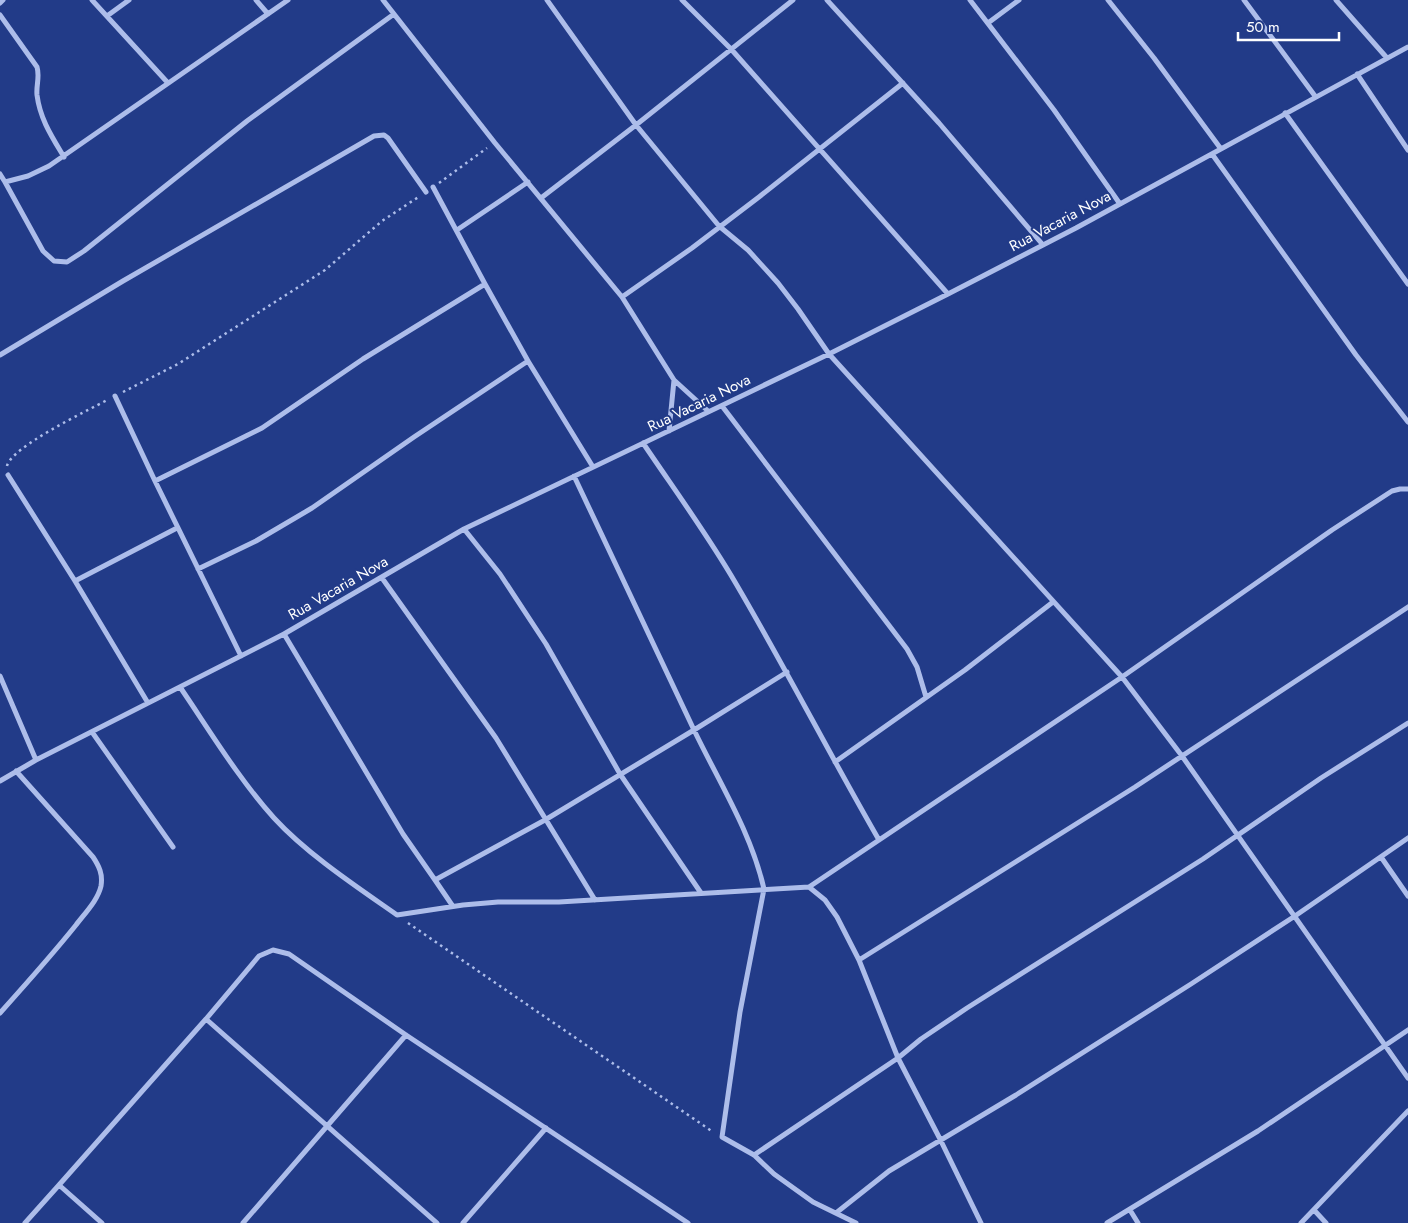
<svg xmlns="http://www.w3.org/2000/svg" width="1408" height="1223" viewBox="0 0 1408 1223" font-family="Jost,sans-serif">
<style>
.lines{fill:none;stroke-linecap:round;stroke-linejoin:round}
.path{stroke:#adbdea;stroke-width:2.5;stroke-dasharray:2.5 4;stroke-linecap:butt}
.minor{stroke:#adbdea;stroke-width:5}
.labels{text-anchor:middle;stroke-width:4;stroke-linejoin:round;paint-order:stroke}
.street-label{font-size:15px;fill:#fff;stroke:#223b88}
</style>
<rect width="100%" height="100%" fill="#223b88"/>
<g class="lines">
<path class="path" d="M439,183l48,-35
M123,392l55,-28 147,-94 57,-49 38,-25
M7,466c4,-19 80,-55 100,-66
M408,923l305,209"/>
<path class="minor" d="M92,0l76,83
M256,0l12,14
M383,0l112,143 127,154 52,83 34,31
M547,0l89,125 83,101 29,24 30,33 20,26 31,45 293,323 60,79 226,322
M682,0l49,49 217,245
M827,0l112,123 104,122
M970,0l84,110 66,94
M1108,0l46,58 67,91
M1244,0l71,96
M1336,0l51,58
M0,3l3,-3
M0,15l37,52c3,10 -1,18 0,28 3,24 15,42 27,62
M107,16l22,-16
M988,23l31,-23
M1357,74l51,76
M1285,113l123,171
M1212,154l144,201 52,67
M0,174l5,8 23,-6 21,-10 239,-166
M5,182l38,69 11,10 13,1 17,-11 163,-130 147,-107
M433,187l52,97 43,77 65,106
M541,198l95,-73 157,-125
M457,230l71,-48
M622,297l70,-49 67,-51 144,-114
M0,355l123,-74 251,-145 10,-1 4,3 38,54
M115,396l40,85 86,175
M722,406l185,243 10,18 9,30
M669,431l5,-51
M643,443c31,46 64,91 92,139 50,85 95,173 144,258
M8,475l67,106 73,122
M574,476c40,84 79,169 120,254 25,52 57,102 70,159l-24,123 -18,125 32,18 20,19 39,28 43,21
M155,481l107,-53 101,-69 122,-75
M464,529l36,45 46,70 74,130 81,119
M198,569l58,-28 56,-33 102,-71 114,-76
M382,578l114,160 99,162
M75,581l102,-53
M284,634l119,200 32,46 110,-60 149,-90 93,-58
M0,676l36,84
M180,687c30,44 58,91 94,131 33,36 83,69 123,97l66,-10 35,-3h61l250,-15 313,-210 210,-147 60,-39 8,-2h8
M92,732l81,115
M835,762l130,-92 88,-68
M0,781l36,-21 248,-126 180,-105 365,-175 119,-60 128,-66 332,-181
M1381,857l27,39
M435,880l17,25
M809,887l16,13 12,17 22,43 39,98 42,81 41,84
M859,960l276,-173 273,-180
M0,1013c26,-29 52,-58 76,-88 9,-12 22,-25 25,-39 2,-12 -2,-20 -8,-29l-77,-86
M206,1019l231,204
M754,1155l144,-97 23,-19 46,-31 236,-149 118,-81 87,-55
M1130,1210l8,13
M1314,1210l12,13
M836,1213l53,-42 127,-76 175,-111 104,-68 113,-78
M25,1223l34,-38
M102,1223l-43,-38 147,-166 53,-63 14,-6 16,4 117,81 282,188
M243,1223l163,-188
M463,1223l83,-95
M1107,1223l151,-92 150,-101
M1301,1223l107,-112"/>
</g>
<g class="labels">
<g class="street-label">
<text transform="translate(1060 221) rotate(-28)" y="5">Rua Vacaria Nova</text>
<text transform="translate(699 403) rotate(-26)" y="5">Rua Vacaria Nova</text>
<text transform="translate(338 588) rotate(-30)" y="5">Rua Vacaria Nova</text>
</g>
</g>
<path d="M1238 32v8h101v-8" fill="none" stroke="#ffffff" stroke-width="2.5"/>
<text x="1246" y="32" font-size="15" fill="#ffffff" stroke="#223b88" stroke-width="4" paint-order="stroke">50 m</text>
</svg>
